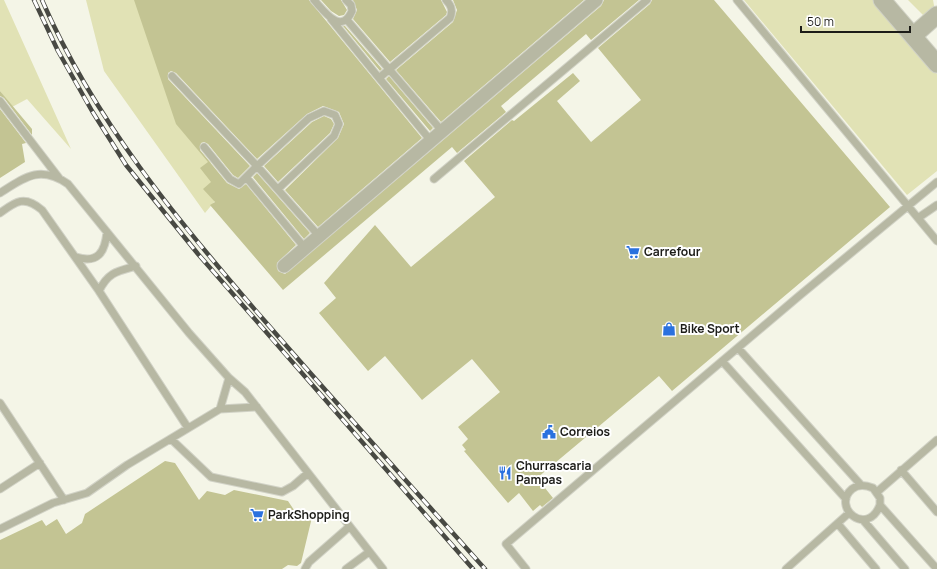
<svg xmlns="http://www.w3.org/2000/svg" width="937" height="569" viewBox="0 0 937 569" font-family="Manrope,sans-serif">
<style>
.green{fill:#e1e2b5}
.building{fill:#c3c493}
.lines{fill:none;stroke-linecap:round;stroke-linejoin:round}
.service-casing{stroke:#d1d2c6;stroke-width:9}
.minor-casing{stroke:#d1d2c6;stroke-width:15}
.tertiary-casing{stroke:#d1d2c6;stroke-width:19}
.service{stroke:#b7b8a3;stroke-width:7}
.minor{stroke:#b7b8a3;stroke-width:13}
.tertiary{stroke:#b7b8a3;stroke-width:17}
.rail-casing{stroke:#484943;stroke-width:4.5}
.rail{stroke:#fff;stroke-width:3;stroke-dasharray:9;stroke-linecap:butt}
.labels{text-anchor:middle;stroke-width:4;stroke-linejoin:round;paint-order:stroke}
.poi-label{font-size:12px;font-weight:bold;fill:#1c1c18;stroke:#fff;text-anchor:start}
</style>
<rect width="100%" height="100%" fill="#f4f5e7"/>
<path class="green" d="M0,0h4l67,149 -44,-50 -15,8 -12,-16z
M86,0h51l42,127 32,36 -7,7 11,13v18l-10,12 -101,-142z
M744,0h131l62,74v97l-30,24z
M908,0h25l2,11 -10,6z"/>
<path class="building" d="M134,0h175l113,138 -104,89 -33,-37 53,-52 6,-14 -5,-12 -16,-6 -16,8 -50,45 -81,-86 -5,-2 -3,2v6l82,87 -12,12 -5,-3 -25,-31 -4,-2 -3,1 -1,7 27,33 12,6 7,-5 50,61 -19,18 1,8 7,3 316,-268 3,-6h35l-48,40 -5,-6 -85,72 5,6 -49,41 -5,-6 -169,143 -73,-85 5,-3 -12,-13 8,-7 -11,-14 8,-6 -32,-38z
M321,0h20l6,10 -3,5 -5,1 -8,-5z
M353,0h88l6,12 -1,3 -56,47 -37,-43 4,-9z
M453,0h131l-143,122 -45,-52 57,-48 4,-12z
M652,0h62l176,207 -218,184 -13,-15 -122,102 16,20 -11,9 -2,-2 -7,6 -14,-18 -11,10 -44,-52 2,-1 -4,-5 6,-6 -10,-12 42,-35 -28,-33 -50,41 -37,-44 -17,15 -49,-58 17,-15 -12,-15 51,-58 36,42 84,-70 -31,-36 48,-41 2,1 59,-48 7,8 -23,20 34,41 50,-42 -43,-52 52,-44z
M343,26h2l37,43 -2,2z
M389,76l44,52 -3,3 -44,-52z
M0,91l32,38v6l-28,-37 -4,-2z
M0,109l26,34 -4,1 3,18 -25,16z
M324,116l7,3 3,5 -4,9 -52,49 -14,-16 48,-44z
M257,173l53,60 -6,6 -51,-62z
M165,461l10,2 24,37 8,-9 18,4 9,-5 54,11 6,9 19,3 -12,50 -4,3 -9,-1 -6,4h-282v-29l42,-20 4,6 11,-7 9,15 16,-11 3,-9z"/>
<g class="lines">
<g class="service-casing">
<path id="service" d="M314,0c10,11 27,36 38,11l-1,-6 -5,-5
M737,0l200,241
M331,19l48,59
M347,20l95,111
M172,76l85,90 52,-48 15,-7 11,4 4,9 -5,12 -56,53
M0,101l59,77
M431,141l-52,-63 71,-60c3,-7 2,-12 -4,-18
M204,147l26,32 9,5 18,-18 62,70
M246,177l59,71
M434,179l213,-179
M0,193c25,-16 40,-28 68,-9l121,149 40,45 16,14 138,177
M0,213c16,-12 25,-18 42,-3l57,81 89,137
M918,218l19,-13
M76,257c22,7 29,-5 31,-25
M99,291c9,-19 19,-20 37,-25
M738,348l123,137
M722,361l124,138
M0,403l64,97
M220,409l9,-31
M171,439l40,38 71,15 11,-6 15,-13
M901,470l36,42
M0,489l40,-26
M877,492l60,-52
M880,505c-13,33 -49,2 -28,-16 6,-5 14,-4 21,-1l7,10v7l57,64
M863,520l42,49
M838,524l38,45
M0,529l53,-26 34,-10 40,-28 93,-56 37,-2
M305,569l4,-7 40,-35
M346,569l23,-17
M526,569l-20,-25 293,-248 138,-114
M786,569l63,-56"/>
</g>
<g class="minor-casing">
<path id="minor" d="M284,266l312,-266"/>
</g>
<g class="tertiary-casing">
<path id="tertiary" d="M882,0l55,64
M913,36l24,-21"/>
</g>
<use href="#service" class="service"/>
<use href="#minor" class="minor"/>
<use href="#tertiary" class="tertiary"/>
<g class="rail-casing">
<path id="rail" d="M34,0l24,51 34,60 34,54 72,89 275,315
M42,0c52,120 136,221 221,319 73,84 148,167 222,250"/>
</g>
<use href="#rail" class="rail"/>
</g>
<defs>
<g id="supermarket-bare" transform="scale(1.08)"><path d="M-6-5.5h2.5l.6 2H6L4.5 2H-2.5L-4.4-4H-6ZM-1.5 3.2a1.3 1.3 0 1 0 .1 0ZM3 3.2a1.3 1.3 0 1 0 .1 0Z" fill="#2a71de" stroke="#fff" stroke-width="2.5" paint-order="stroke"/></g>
<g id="shop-bare" transform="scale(1.08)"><path d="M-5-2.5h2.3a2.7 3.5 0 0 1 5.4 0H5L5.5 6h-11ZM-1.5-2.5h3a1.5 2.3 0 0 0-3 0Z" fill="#2a71de" stroke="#fff" stroke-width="2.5" paint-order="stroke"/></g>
<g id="civic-bare" transform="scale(1.08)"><path d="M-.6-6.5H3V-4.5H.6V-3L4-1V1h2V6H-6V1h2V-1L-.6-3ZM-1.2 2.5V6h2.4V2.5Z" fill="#2a71de" stroke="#fff" stroke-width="2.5" paint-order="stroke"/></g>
<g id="restaurant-bare" transform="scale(1.08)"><path d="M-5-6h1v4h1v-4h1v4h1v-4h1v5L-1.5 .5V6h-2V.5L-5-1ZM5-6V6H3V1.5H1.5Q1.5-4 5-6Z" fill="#2a71de" stroke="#fff" stroke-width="2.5" paint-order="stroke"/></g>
</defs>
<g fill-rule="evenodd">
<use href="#supermarket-bare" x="633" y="252"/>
<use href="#shop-bare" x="669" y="329"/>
<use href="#civic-bare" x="549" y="432"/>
<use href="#restaurant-bare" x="505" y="473"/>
<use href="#supermarket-bare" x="257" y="515"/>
</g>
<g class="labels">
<g class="poi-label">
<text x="644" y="256">Carrefour</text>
<text x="680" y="333">Bike Sport</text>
<text x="560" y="436">Correios</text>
<text x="516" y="470">Churrascaria<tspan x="516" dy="14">Pampas</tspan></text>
<text x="268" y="519">ParkShopping</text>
</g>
</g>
<path d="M801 26v6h109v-6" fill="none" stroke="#1c1c18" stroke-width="2"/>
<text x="807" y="26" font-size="12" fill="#1c1c18" stroke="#ffffff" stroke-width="3" paint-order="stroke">50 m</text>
</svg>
